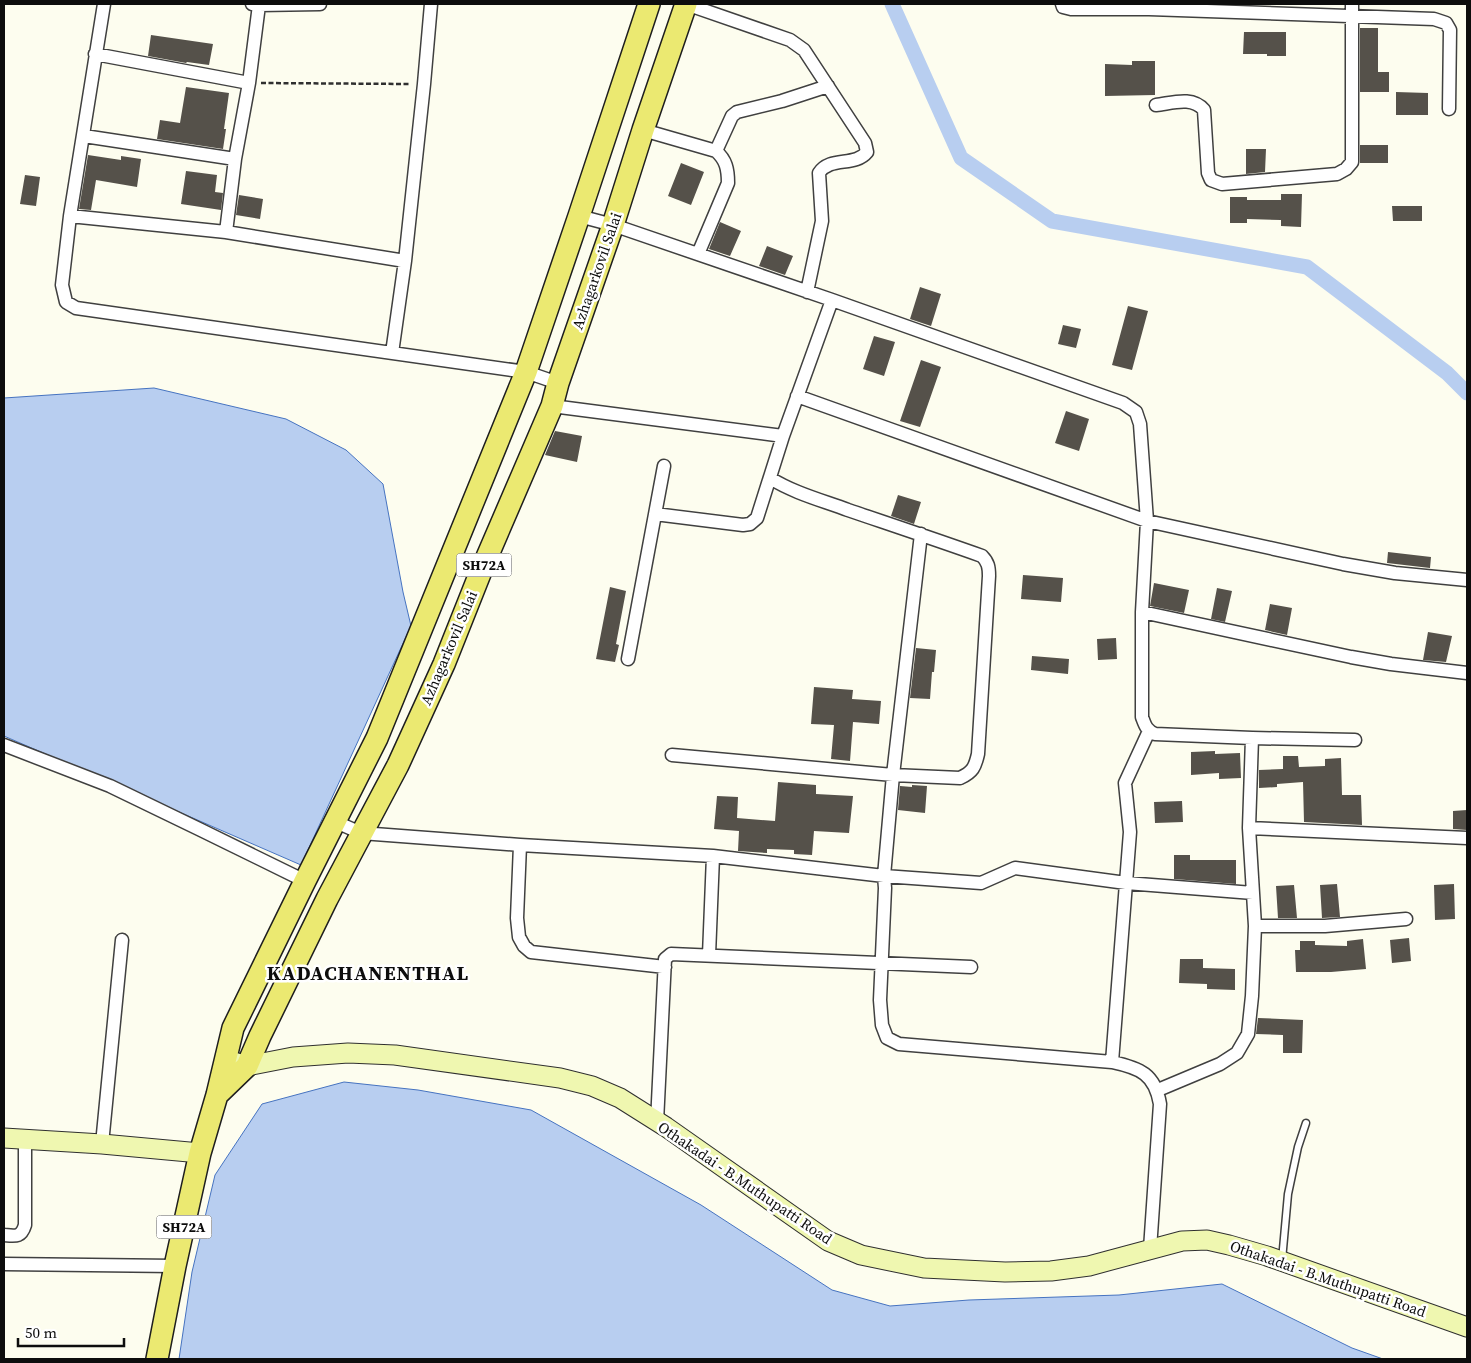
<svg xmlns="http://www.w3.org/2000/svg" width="1471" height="1363" viewBox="0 0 1471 1363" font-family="'Source Serif 4',serif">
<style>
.water{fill:#b8cef0;stroke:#4673c0}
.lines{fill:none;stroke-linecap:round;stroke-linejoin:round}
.canal{stroke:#b8cef0;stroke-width:15}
.building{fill:#55514a}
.lane-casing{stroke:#404040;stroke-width:9}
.street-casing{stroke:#404040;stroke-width:15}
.secondary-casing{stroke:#2f2f2f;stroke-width:21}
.primary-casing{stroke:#1e1e1e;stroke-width:24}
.path{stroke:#2f2f2f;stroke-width:2.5;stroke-dasharray:5 2.5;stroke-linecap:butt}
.lane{stroke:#fff;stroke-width:6}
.street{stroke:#fff;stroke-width:12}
.secondary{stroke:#eff7b0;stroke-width:19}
.primary{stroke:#ebe971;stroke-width:21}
.labels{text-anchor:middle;stroke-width:5;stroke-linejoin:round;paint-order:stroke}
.shield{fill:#fff;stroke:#565656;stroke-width:1}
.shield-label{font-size:14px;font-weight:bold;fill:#0d0d0d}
.street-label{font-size:15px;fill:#0d0d0d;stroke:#fff}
.district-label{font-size:20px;font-weight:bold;letter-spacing:1px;fill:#0d0d0d;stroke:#fff}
</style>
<rect width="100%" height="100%" fill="#fdfdef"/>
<path class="water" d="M154,388l132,31 60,31 37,34 20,108 8,34 -110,239 -297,-129v-338z
M344,1082l74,8 113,20 170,95 131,85 58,16 79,-6 150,-5 103,-11 130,64 31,11h-1204l13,-87 23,-97 47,-71z"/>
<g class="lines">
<path class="canal" d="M892,4l69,154 91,63 255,46 140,106 20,20"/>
</g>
<path class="building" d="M1360,28h18v44h11v20h-29z
M1244,32h42v24h-19v-2h-24z
M151,35l62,9 -4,21 -22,-3 -1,1 -38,-7z
M1132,61h23v34l-50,1v-32l27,1z
M186,87l43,6 -5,36h2l-3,20 -66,-10 3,-19 20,3z
M1396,92l32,1v22h-32z
M1360,145h28v18h-28z
M1246,149h20l-1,23 -19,2z
M88,155l33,5v-4l20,3 -4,28 -41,-7 -5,30 -12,-1z
M681,163l23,9 -13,33 -23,-9z
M186,171l31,4 -2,17 8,1 -2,17 -40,-6z
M25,175l15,2 -4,29 -16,-2z
M1281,194h21l-1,33 -20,-1v-6l-34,-1v4h-17v-26h17v3h34z
M239,195l24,4 -3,20 -24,-4z
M1392,206h30v15h-29z
M720,222l21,9 -11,25 -21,-7z
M767,246l26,10 -8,19 -26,-9z
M920,287l21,7 -10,32 -21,-7z
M1128,306l20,5 -16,59 -20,-5z
M1063,325l18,4 -5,19 -18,-4z
M874,336l21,6 -11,34 -21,-7z
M921,360l20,7 -21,60 -20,-6z
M1066,411l23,8 -10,32 -24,-8z
M555,431l27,5 -5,26 -32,-7z
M898,495l23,7 -7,22 -23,-8z
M1388,552l43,5 -1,11 -43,-5z
M1023,575l40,3 -2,24 -40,-3z
M1154,583l35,7 -5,23 -34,-7z
M610,587l16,4 -10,53 3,1 -4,17 -19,-3z
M1217,588l15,3 -7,31 -14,-3z
M1270,604l22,4 -5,27 -22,-5z
M1428,632l24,4 -6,26 -23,-2z
M1116,638l1,21 -19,1 -1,-21z
M916,648l20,2 -2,22h-2l-2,27 -20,-1z
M1032,656l37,3 -1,15 -37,-4z
M814,687l39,3 -1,9 29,2 -2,23 -26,-2 -3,39 -19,-2 3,-34 -23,-1z
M1215,751v3l25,-1 1,25 -22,1v-6l-28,2v-23z
M1283,756h15l1,11 26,-1v-7l16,-1 1,37h19l1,30 -58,-3 -1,-40 -26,2v3l-18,1v-18l24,-1z
M778,782l38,3v9l37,2 -4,37 -35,-2 -2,24 -18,-1v-4l-27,-1v4l-29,-2 1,-20 -25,-2 3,-33 21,1 -1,21 38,3z
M912,785l15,1 -2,27 -27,-3 2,-24 12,1z
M1182,801l1,21 -28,1 -1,-21z
M1467,810v20l-14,-1v-18z
M1174,855h16v5h46v24l-62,-5z
M1337,884l3,33 -18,1 -2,-33z
M1454,884l1,35 -20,1 -1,-35z
M1294,885l3,33h-19l-2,-32z
M1409,938l2,23 -19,2 -2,-23z
M1363,939l3,30 -35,3h-35l-1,-22h5v-9h15v4l32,1v-5z
M1180,959h23v9l32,1v21l-28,-1v-5l-28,-1z
M1258,1018l45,2 -1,33h-19v-18l-27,-1z"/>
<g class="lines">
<g class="lane-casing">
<path id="lane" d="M1282,1260l6,-66 10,-47 8,-24"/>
</g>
<g class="street-casing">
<path id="street" d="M104,4l-34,212 -8,69 4,17 10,6 450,64 32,11
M686,4l104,36 14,10 61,93 2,9c-12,15 -37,4 -48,21l3,48 -15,71
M1062,4l1,3 8,2h78l285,10 12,4 4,7 -1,79
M259,5l61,-1
M95,54l154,29
M1156,105c17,-2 36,-9 48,5l4,63 3,7 11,4 115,-10 9,-5 6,-7v-158
M643,130l73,21c10,9 12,18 12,32l-30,71
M84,136l151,23
M716,151l16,-35 5,-4 45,-11 46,-15
M70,216l156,16 179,29
M579,216l34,9 219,75 291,103 13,9 4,12 7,97 -5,91v105c3,8 4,13 13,17l97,4 103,2
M226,232l9,-73 14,-76 10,-78 -7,-1
M392,353l13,-92 19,-177 7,-80
M797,396l350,125 196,43 52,9 72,7
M552,406l231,30
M655,514l88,11 7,-1 7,-6 26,-82 49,-136
M921,534l-28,241 -9,101 1,12 -5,112 2,25 5,13 12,6 213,18c28,6 43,12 48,42l-10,145
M1142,612l209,45 40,7 76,9
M628,659l36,-193
M4,745l106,41 91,44 104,51
M672,755l221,20 67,3c13,-6 15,-11 18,-24l11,-178c0,-9 -1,-14 -7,-20 -45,-16 -90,-31 -134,-46 -27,-10 -54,-17 -78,-32
M336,822l25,11 159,12 193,11 171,20 97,7 34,-15 111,15 127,10
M1249,828l218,10
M520,845l-3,73 2,19 5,9 7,6 134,15
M1255,926h70l81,-7
M709,955l4,-99
M1112,1062l18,-230 -5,-49 24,-52
M1158,1090l62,-26 17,-11 11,-19 4,-38 3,-70 -6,-98 3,-90
M657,1122l8,-163 6,-5 300,13
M102,1144l20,-204
M4,1235c11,1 17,3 21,-10v-85
M4,1264l171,2"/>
</g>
<g class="secondary-casing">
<path id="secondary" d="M234,1062l13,4 46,-9 55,-4 47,2 165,23 32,8 28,12 46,29 162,114 33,14 63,13 81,4 46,-1 38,-5 93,-25 25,-1 22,5 38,11 200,71
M4,1138l98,6 98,9"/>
</g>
<g class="primary-casing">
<path id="primary" d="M217,1095l30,-29 13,-30 67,-137 71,-134 46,-101 37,-93 71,-165 6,-23 55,-158 30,-95 43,-126
M157,1359l18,-93 25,-113 17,-58 16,-67 72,-147 72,-143 149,-366 53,-156 70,-212"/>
</g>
<path class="path" d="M261,83l149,1"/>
<use href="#lane" class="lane"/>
<use href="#street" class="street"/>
<use href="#secondary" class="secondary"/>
<use href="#primary" class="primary"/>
</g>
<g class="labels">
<g class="shield">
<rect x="456.5" y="553.5" width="55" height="23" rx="4"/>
<rect x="156.5" y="1215.5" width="55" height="23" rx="4"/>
</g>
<g class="shield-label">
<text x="484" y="570">SH72A</text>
<text x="184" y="1232">SH72A</text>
</g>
<g class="street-label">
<text transform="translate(597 271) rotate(-71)" y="5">Azhagarkovil Salai</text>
<text transform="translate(449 648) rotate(-67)" y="5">Azhagarkovil Salai</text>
<text transform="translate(745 1183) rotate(34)" y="5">Othakadai - B.Muthupatti Road</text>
<text transform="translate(1328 1279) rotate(19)" y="5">Othakadai - B.Muthupatti Road</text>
</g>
<g class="district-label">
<text x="368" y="980">KADACHANENTHAL</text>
</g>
</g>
<rect width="1471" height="1363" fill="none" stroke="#0d0d0d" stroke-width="10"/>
<path d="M18 1338v8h106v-8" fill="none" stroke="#0d0d0d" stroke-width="2.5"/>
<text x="25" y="1338" font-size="15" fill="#0d0d0d" stroke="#ffffff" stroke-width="4" paint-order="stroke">50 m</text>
</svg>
